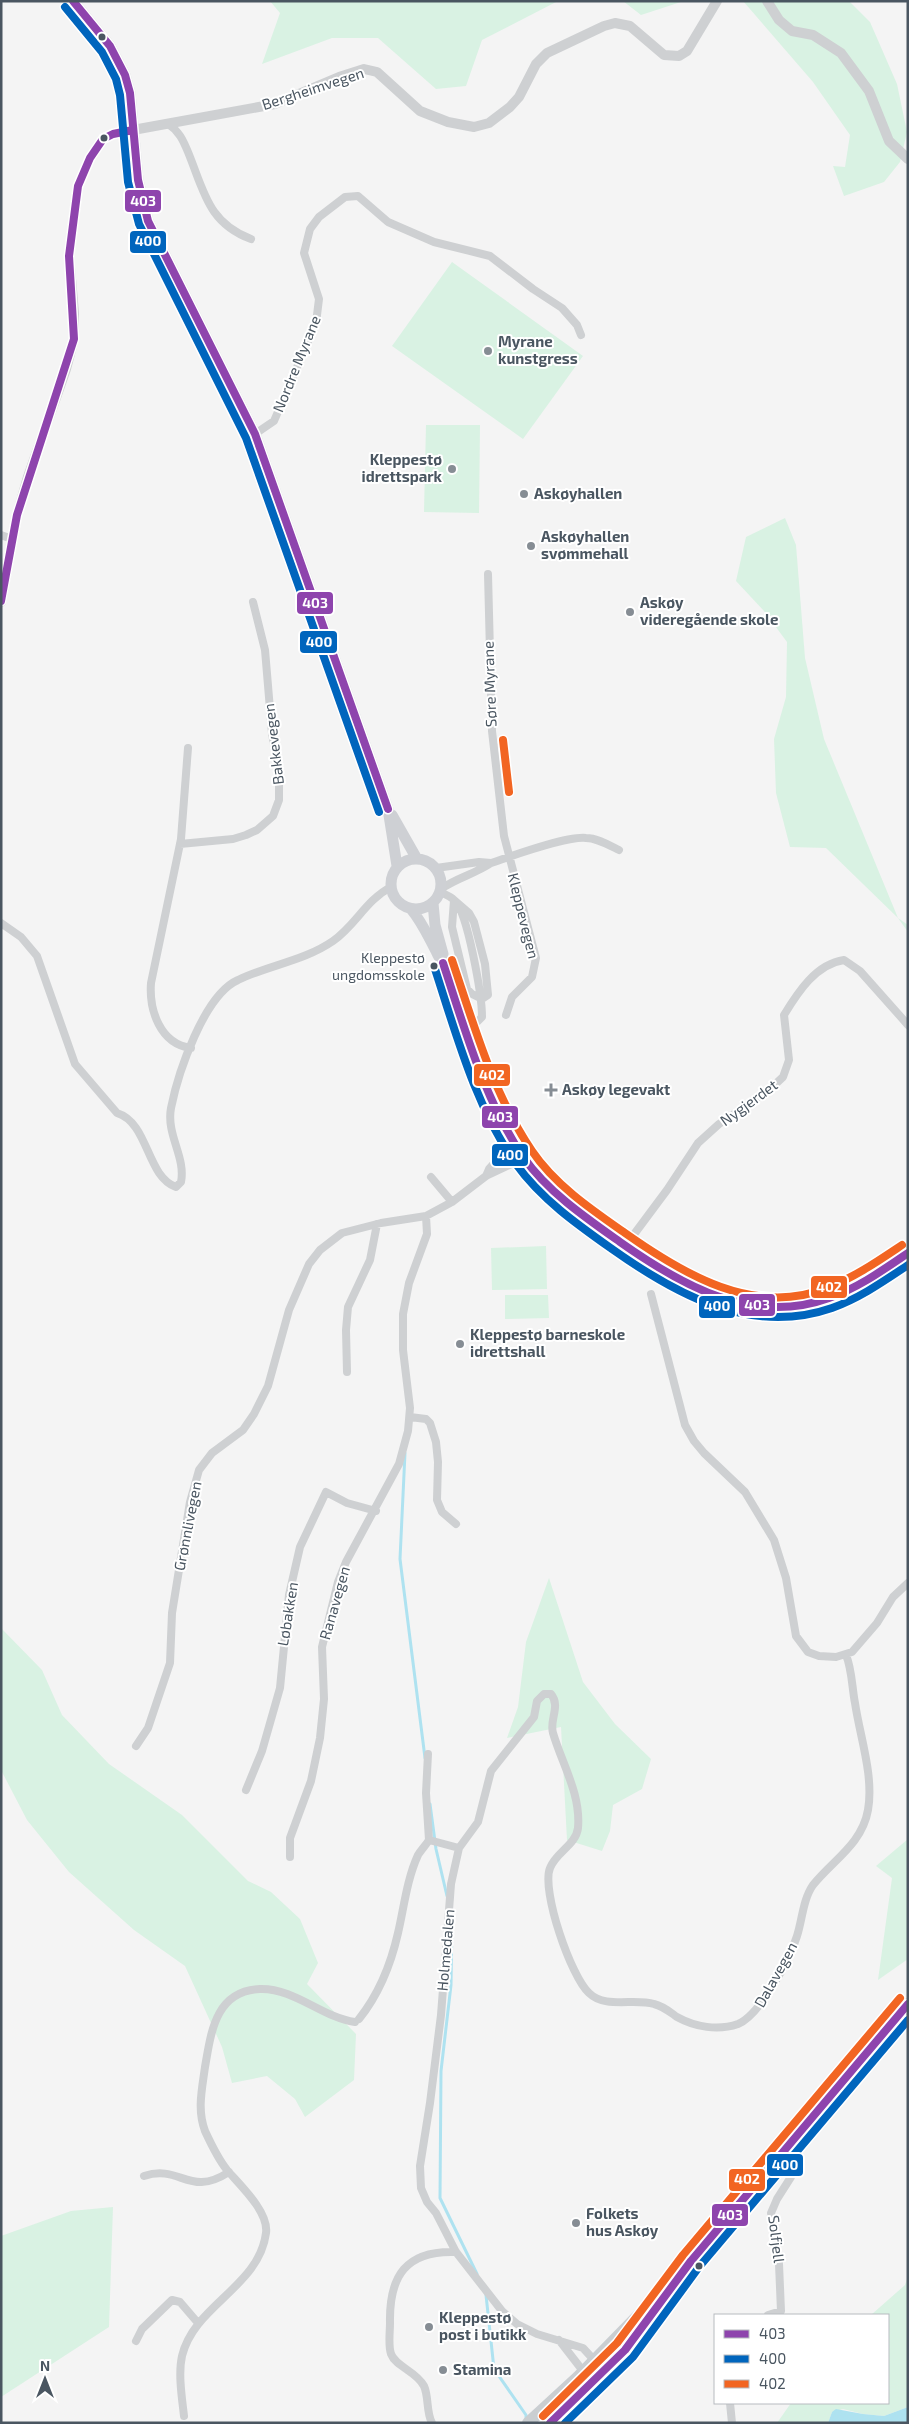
<svg xmlns="http://www.w3.org/2000/svg" width="909" height="2424" viewBox="0 0 909 2424" font-family="'Exo 2',sans-serif">
<style>
.green{fill:#d9f2e3}
.water{fill:#aee2f0}
.lines{fill:none;stroke-linecap:round;stroke-linejoin:round}
.stream{stroke:#aee2f0;stroke-width:3}
.minor{stroke:#ced0d2;stroke-width:8}
.tertiary{stroke:#ced0d2;stroke-width:10}
.secondary{stroke:#ced0d4;stroke-width:11}
.primary{stroke:#caced1;stroke-width:12}
.bus-1-casing{stroke:#fff;stroke-width:11}
.bus-2-casing{stroke:#fff;stroke-width:11}
.bus-3-casing{stroke:#fff;stroke-width:11}
.bus-1{stroke:#8e44ad;stroke-width:8}
.bus-2{stroke:#0065bd;stroke-width:8}
.bus-3{stroke:#f26522;stroke-width:8}
.bus-dot{fill:#4a5661;stroke:#fff;stroke-width:2}
.poi-dot{fill:#868d94;stroke:#fff;stroke-width:2}
.labels{text-anchor:middle;stroke-width:4;stroke-linejoin:round;paint-order:stroke}
.bus-label{font-size:14px;fill:#4a5661;stroke:#fff;text-anchor:end}
.street-label{font-size:15px;fill:#4a5661;stroke:#fff}
.poi-label{font-size:15px;font-weight:bold;fill:#4a5661;stroke:#fff;text-anchor:start}
.line-badge{stroke:#fff;stroke-width:2}
.badge-label{font-size:14px;text-anchor:middle;font-weight:bold;fill:#fff}
</style>
<rect width="100%" height="100%" fill="#f4f4f4"/>
<path class="green" d="M270,1h288l-76,39 -16,46 -30,3 -58,-51h-46l-70,26 18,-51z
M623,1h61l-43,14z
M743,1h106l21,21 27,62 10,48 -7,30 -16,20 -40,14 -11,-30 12,1 5,-32 -37,-53z
M452,262l131,94 -60,83 -131,-93z
M426,425h54l-1,88 -55,-1z
M785,518l11,27 9,113 19,81 74,179 10,7v7l-10,-14 -72,-70 -36,-1 -14,-54 -2,-54 12,-42 1,-55 -23,-31 -28,-30 10,-44z
M546,1246l1,43 -55,1 -1,-42z
M505,1295h43l1,23 -44,1z
M549,1578l34,104 32,42 36,35 -9,30 -29,16 -3,26 -8,20 -35,-11 -6,-113 -54,11 11,-31 8,-65z
M1,1628l41,42 20,45 47,49 73,51 66,66 23,11 29,27 18,44 -11,21 49,50 -2,46 -49,37 -10,-18 -28,-23 -35,7 -10,-36 -37,-81 -51,-36 -65,-58 -42,-52 -26,-50z
M908,1839v120l-30,21 14,-102 -16,-12z
M113,2207l-4,120 -108,70v-161l70,-25z
M908,2276v131l-24,9 -21,-2 -20,-5 -11,3 -4,11h-51l14,-20h97v-88h-17l34,-30z"/>
<path class="water" d="M908,2407v16h-80l4,-11 4,-3 27,5 21,2z"/>
<g class="lines">
<path class="stream" d="M405,1453l-5,106 25,199
M430,1804l6,45 11,47
M452,1919l-1,66 -10,86 -1,127 37,76
M486,2295l8,74 32,46v4"/>
<path class="minor" d="M168,124c11,7 15,16 20,28 16,39 20,71 63,87
M255,434l19,-13 42,-98 3,-24 -15,-46 6,-24 9,-12 26,-20 13,-1 30,26 46,20 56,14 43,33 29,19 15,17 4,10
M1,535l11,4
M488,574l4,157 12,105 32,122 -4,19 -20,20 -6,18
M188,748l-7,91 -30,144c-2,27 9,61 40,65
M180,844l53,-5 13,-4 11,-5 16,-14 6,-16v-25l-7,-42 -7,-83 -12,-48
M436,868l43,-6 12,1
M441,889c15,-11 34,-15 50,-26 21,-7 75,-27 95,-25 11,0 23,7 33,12
M440,892c4,2 10,4 14,8 14,12 28,97 28,117l-15,15
M454,900l15,13 5,9 11,42 3,31 -6,4 -10,-5 -5,-5 -15,-62z
M1,923l20,14 16,19 38,108 42,49c32,10 29,63 59,74l5,-5c5,-25 -15,-47 -10,-74 7,-35 33,-113 67,-128 31,-15 66,-19 95,-39 22,-15 33,-41 58,-54
M486,1176l3,-7 25,-28
M431,1177l21,25
M624,1245l11,-12 32,-43 31,-47 21,-19 50,-34 14,-13 6,-17 -5,-45c14,-23 32,-51 60,-55l16,11 48,54
M651,1294l34,131 9,16 10,12 41,39 29,48 12,38 10,58 12,16 11,4 17,1 16,-5 25,-29 16,-26 15,-14
M347,1372l-1,-42 2,-23 22,-47 7,-36
M410,1417l16,2 4,4 6,19 2,20 -1,38 5,12 14,12
M136,1746l12,-18 22,-65 2,-50 18,-111 9,-32 13,-17 31,-23 11,-16 14,-28 21,-76 20,-46 11,-14 22,-17 39,-10 45,-7 26,-14 34,-26 38,-18
M428,1754l-2,39 3,47
M246,1790l16,-39 18,-63 9,-93 11,-48 26,-55 21,11 29,8
M459,1848l19,-26 13,-51 43,-54 3,-16 7,-7h7c10,12 -2,26 2,39 9,31 28,61 25,95 -2,17 -22,24 -28,40 -9,22 21,109 39,125 16,16 45,5 65,11 9,2 16,8 23,13 18,10 41,14 61,7 22,-9 52,-65 59,-88 5,-15 6,-37 16,-51 20,-25 49,-41 55,-75 6,-34 -8,-73 -13,-107 -3,-15 -3,-34 -9,-48
M290,1857v-19l21,-57 9,-43 4,-39 -2,-52 16,-65 8,-20 53,-98 9,-33 2,-23 -7,-58v-36l6,-31 18,-49 -1,-18
M359,2019c20,-25 32,-55 39,-86 6,-26 9,-54 20,-78 3,-5 8,-10 11,-15l30,8 -8,36 -10,131 -11,88 -10,63 1,22 6,14 9,11 20,39 46,59 15,13 20,10 46,14 11,12 5,15
M144,2176c37,-12 45,22 85,-4
M768,2315l13,-4 -2,-47 -8,-51 6,-14 14,-22 -5,-17
M559,2340l24,31 16,4
M136,2341l6,-12 30,-29 8,2 18,21
M730,2403l2,20
M184,2416c-2,-18 -6,-42 -2,-60 12,-51 77,-69 84,-123 3,-21 -26,-48 -39,-63 -8,-10 -16,-26 -22,-39 -8,-21 -3,-42 0,-64 6,-34 10,-76 55,-78 35,-1 61,28 95,33
M432,2423c-6,-11 -3,-26 -8,-37 -8,-15 -28,-19 -33,-32 -3,-9 -1,-21 -1,-31 -1,-47 16,-73 66,-71"/>
<path class="tertiary" d="M767,1l12,19 13,11 21,4 28,18 28,38 20,50 19,18
M1,602l16,-87 11,-38 38,-108 8,-30v-26l-5,-57 9,-70 12,-28 13,-19 10,-5 20,-4 142,-26 64,-27 25,-8 13,3 43,39 28,11 26,5 15,-4 21,-16 9,-10 17,-33 11,-11 57,-27 11,-3 15,3 34,29 15,1 8,-5 30,-50"/>
<path class="secondary" d="M73,1l37,45 15,29 5,18 8,87 10,41 107,213 133,375 9,57
M392,815l25,44
M391 884a25 25 0 1 1 50 0a25 25 0 1 1-50 0Z
M433,903l2,22 8,29
M411,909c11,13 17,27 25,42 2,5 5,9 7,13 23,51 33,106 58,156 25,49 64,81 107,114 107,79 185,108 300,19"/>
<path class="primary" d="M528,2423l50,-46 87,-89
M550,2423l75,-73 66,-89 217,-257"/>
<g class="bus-1-casing">
<path id="bus-1" d="M73,1l37,45 15,29 5,18 8,87 10,41 107,213 133,375
M1,601l16,-86 57,-176 -5,-83 9,-70 12,-28 13,-19 10,-5 20,-4
M443,963c22,66 41,137 81,195 24,34 62,60 96,84 61,43 132,84 209,56 29,-10 54,-28 79,-45
M550,2423l75,-73 66,-89 217,-257"/>
</g>
<g class="bus-2-casing">
<path id="bus-2" d="M65,7l37,45 14,27 4,16 8,87 11,42 107,214 133,374
M434,966c22,67 41,140 82,198 25,35 62,61 96,85 65,46 139,87 220,59 28,-10 52,-27 76,-43
M565,2423l68,-66 66,-90 209,-247"/>
</g>
<g class="bus-3-casing">
<path id="bus-3" d="M503,740l6,52
M452,960c22,65 41,134 80,191 23,34 60,59 93,82 58,41 129,84 202,55 28,-11 51,-27 75,-43
M543,2416l74,-73 66,-88 217,-257"/>
</g>
<use href="#bus-1" class="bus-1"/>
<use href="#bus-2" class="bus-2"/>
<use href="#bus-3" class="bus-3"/>
</g>
<g class="bus-dot">
<circle cx="102" cy="37" r="4.5"/>
<circle cx="104" cy="138" r="4.5"/>
<circle cx="434" cy="966" r="4.5"/>
<circle cx="699" cy="2266" r="4.5"/>
</g>
<g class="poi-dot">
<circle cx="488" cy="351" r="5"/>
<circle cx="452" cy="469" r="5"/>
<circle cx="524" cy="494" r="5"/>
<circle cx="531" cy="546" r="5"/>
<circle cx="630" cy="612" r="5"/>
<path d="M548.5 1082.5h5v5h5v5h-5v5h-5v-5h-5v-5h5z"/>
<circle cx="460" cy="1344" r="5"/>
<circle cx="576" cy="2223" r="5"/>
<circle cx="429" cy="2327" r="5"/>
<circle cx="443" cy="2370" r="5"/>
</g>
<g class="labels">
<g class="bus-label">
<text x="425" y="963">Kleppestø<tspan x="425" dy="17">ungdomsskole</tspan></text>
</g>
<g class="street-label">
<text transform="translate(313 89) rotate(-18)" y="5">Bergheimvegen</text>
<text transform="translate(297 364) rotate(-68)" y="5">Nordre Myrane</text>
<text transform="translate(490 684) rotate(-92)" y="5">Søre Myrane</text>
<text transform="translate(274 744) rotate(-97)" y="5">Bakkevegen</text>
<text transform="translate(523 916) rotate(76)" y="5">Kleppevegen</text>
<text transform="translate(749 1103) rotate(-36)" y="5">Nygjerdet</text>
<text transform="translate(188 1526) rotate(-79)" y="5">Grønnlivegen</text>
<text transform="translate(335 1603) rotate(-74)" y="5">Ranavegen</text>
<text transform="translate(288 1614) rotate(-81)" y="5">Løbakken</text>
<text transform="translate(446 1950) rotate(-85)" y="5">Holmedalen</text>
<text transform="translate(776 1975) rotate(-61)" y="5">Dalavegen</text>
<text transform="translate(776 2239) rotate(83)" y="5">Solfjell</text>
</g>
<g class="poi-label">
<text x="498" y="347">Myrane<tspan x="498" dy="17">kunstgress</tspan></text>
<text x="442" y="465" text-anchor="end">Kleppestø<tspan x="442" dy="17">idrettspark</tspan></text>
<text x="534" y="499">Askøyhallen</text>
<text x="541" y="542">Askøyhallen<tspan x="541" dy="17">svømmehall</tspan></text>
<text x="640" y="608">Askøy<tspan x="640" dy="17">videregående skole</tspan></text>
<text x="562" y="1095">Askøy legevakt</text>
<text x="470" y="1340">Kleppestø barneskole<tspan x="470" dy="17">idrettshall</tspan></text>
<text x="586" y="2219">Folkets<tspan x="586" dy="17">hus Askøy</tspan></text>
<text x="439" y="2323">Kleppestø<tspan x="439" dy="17">post i butikk</tspan></text>
<text x="453" y="2375">Stamina</text>
</g>
</g>
<g class="line-badge">
<rect x="124" y="189" width="38" height="24" rx="5" fill="#8e44ad"/>
<rect x="129" y="230" width="38" height="24" rx="5" fill="#0065bd"/>
<rect x="296" y="591" width="38" height="24" rx="5" fill="#8e44ad"/>
<rect x="299" y="630" width="39" height="24" rx="5" fill="#0065bd"/>
<rect x="473" y="1063" width="38" height="24" rx="5" fill="#f26522"/>
<rect x="481" y="1105" width="38" height="24" rx="5" fill="#8e44ad"/>
<rect x="491" y="1143" width="38" height="24" rx="5" fill="#0065bd"/>
<rect x="810" y="1275" width="38" height="24" rx="5" fill="#f26522"/>
<rect x="738" y="1293" width="38" height="24" rx="5" fill="#8e44ad"/>
<rect x="698" y="1295" width="38" height="24" rx="5" fill="#0065bd"/>
<rect x="766" y="2153" width="38" height="24" rx="5" fill="#0065bd"/>
<rect x="728" y="2168" width="38" height="24" rx="5" fill="#f26522"/>
<rect x="711" y="2203" width="38" height="24" rx="5" fill="#8e44ad"/>
</g>
<g class="badge-label">
<text x="143" y="206">403</text>
<text x="148" y="246">400</text>
<text x="315" y="608">403</text>
<text x="319" y="647">400</text>
<text x="492" y="1080">402</text>
<text x="500" y="1122">403</text>
<text x="510" y="1160">400</text>
<text x="829" y="1292">402</text>
<text x="757" y="1310">403</text>
<text x="717" y="1311">400</text>
<text x="785" y="2170">400</text>
<text x="747" y="2184">402</text>
<text x="730" y="2220">403</text>
</g>
<rect width="909" height="2424" fill="none" stroke="#4a5661" stroke-width="5"/>
<rect x="714" y="2314" width="175" height="90" fill="#ffffff" stroke="#b7bbc0"/>
<rect x="724" y="2330" width="25" height="8" fill="#8e44ad" stroke="#b7bbc0"/>
<text x="759" y="2339" font-size="15" fill="#4a5661">403</text>
<rect x="724" y="2355" width="25" height="8" fill="#0065bd" stroke="#b7bbc0"/>
<text x="759" y="2364" font-size="15" fill="#4a5661">400</text>
<rect x="724" y="2380" width="25" height="8" fill="#f26522" stroke="#b7bbc0"/>
<text x="759" y="2389" font-size="15" fill="#4a5661">402</text>
<g transform="translate(45 2379)" stroke="#ffffff" stroke-width="4" paint-order="stroke">
<path d="M0-4L9 19L0 12L-9 19Z" fill="#4a5661"/>
<text y="-8" font-size="14" font-weight="bold" text-anchor="middle" fill="#4a5661">N</text>
</g>
</svg>
